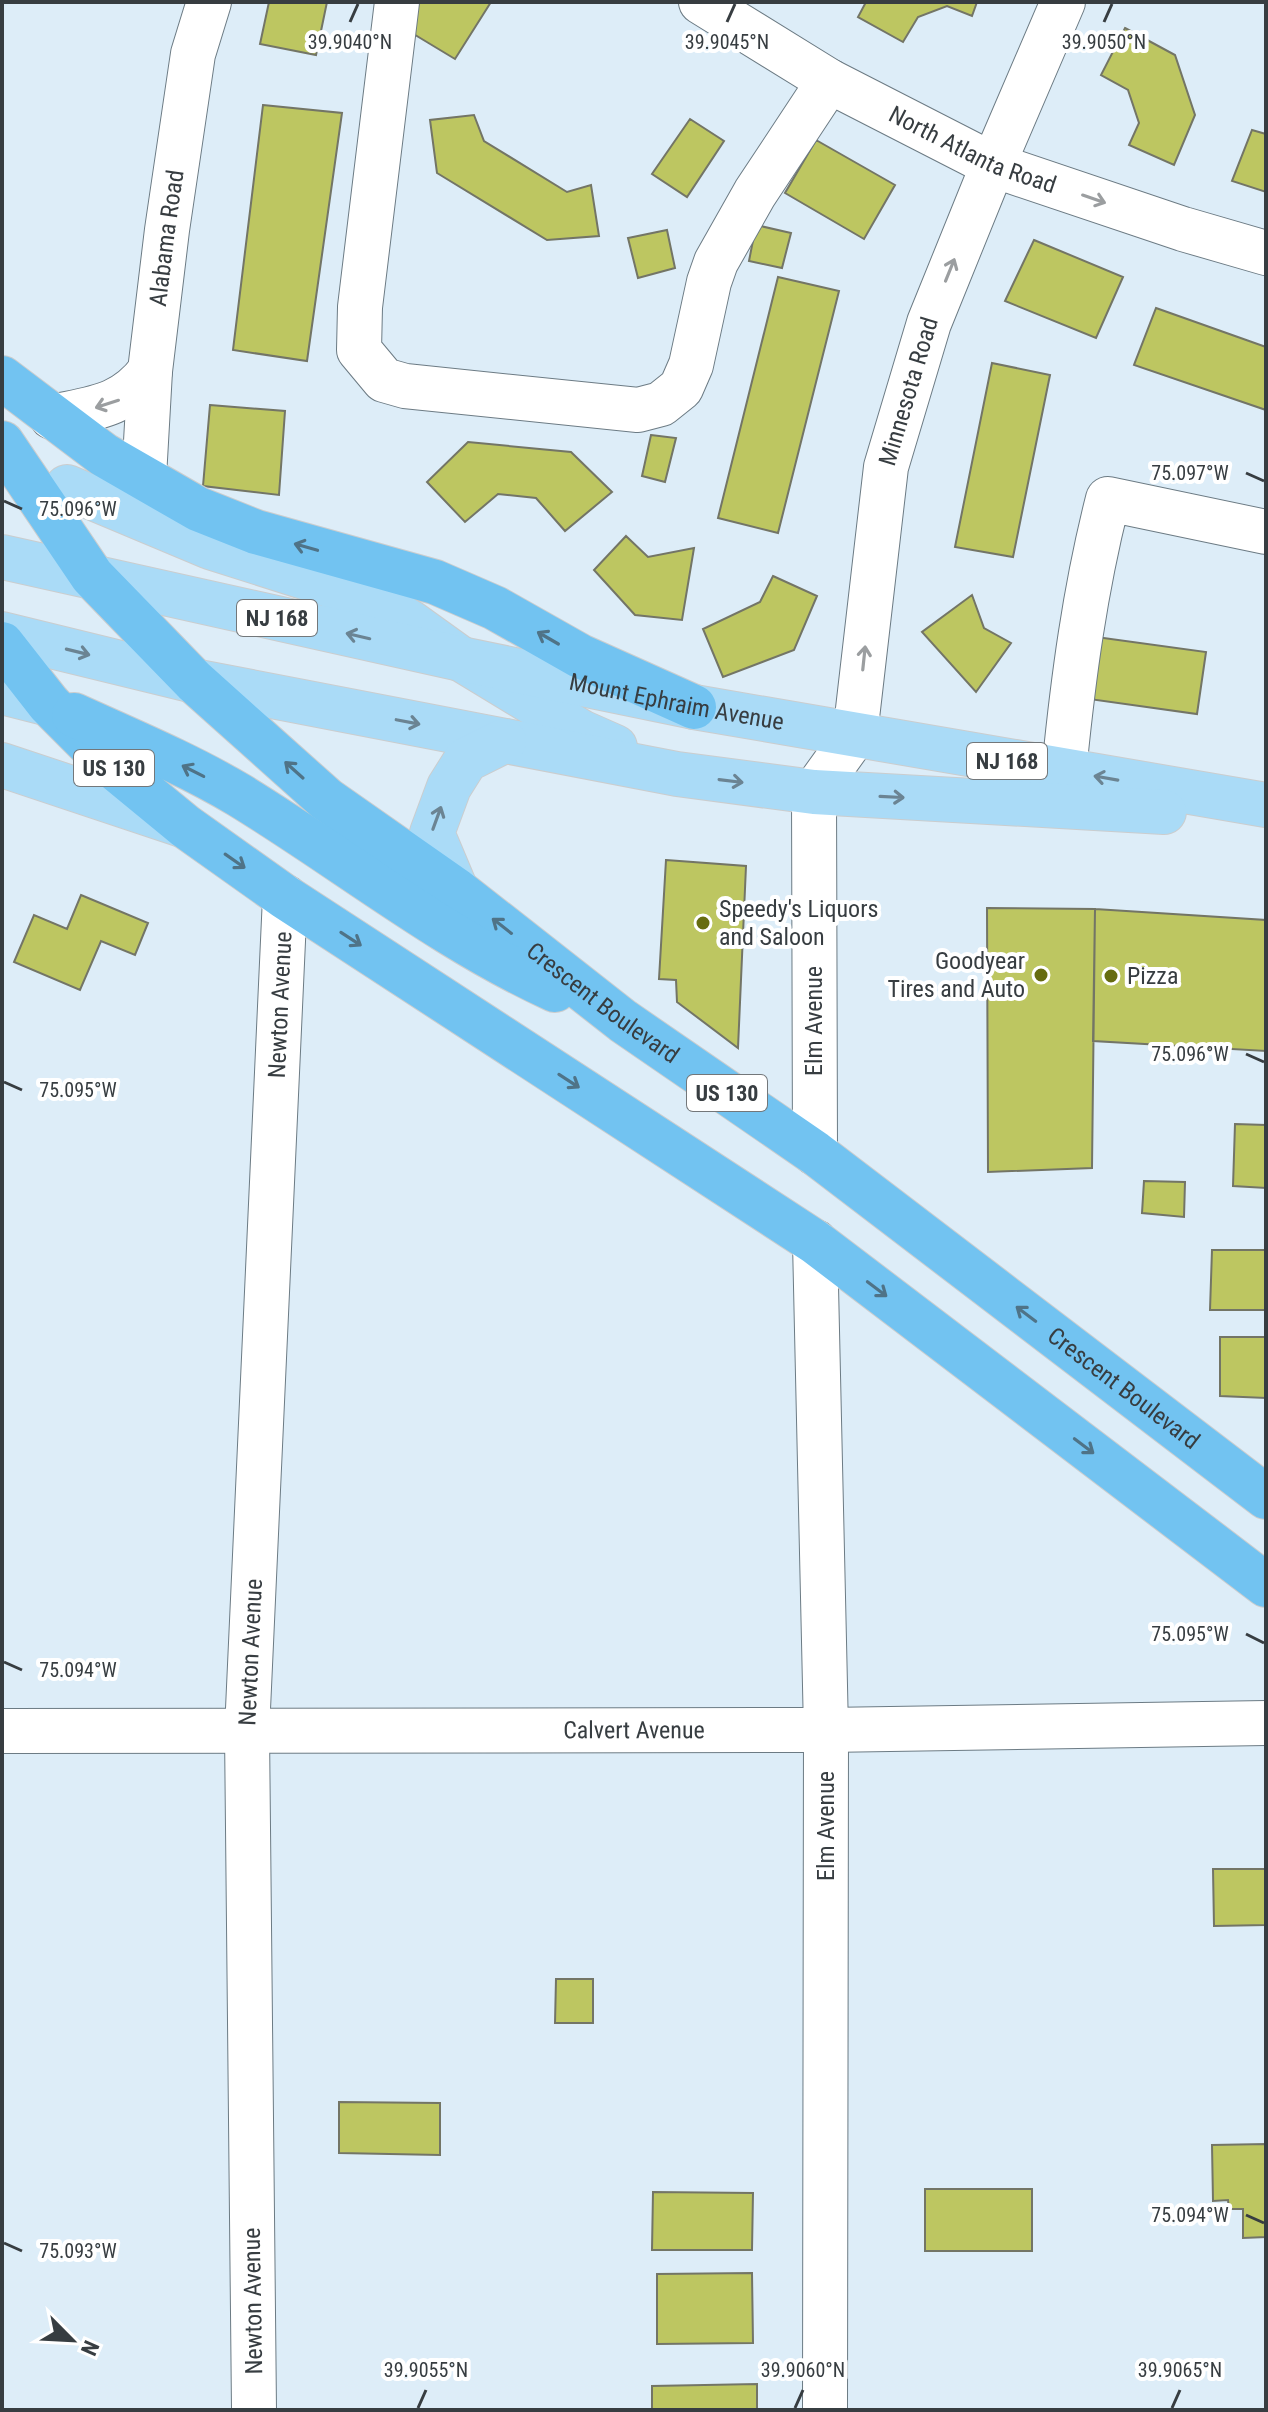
<svg xmlns="http://www.w3.org/2000/svg" width="1268" height="2412" viewBox="0 0 1268 2412" font-family="'Roboto Condensed',sans-serif">
<style>
.building{fill:#bdc661;stroke:#737566;stroke-width:2}
.lines{fill:none;stroke-linecap:round;stroke-linejoin:round}
.minor-casing{stroke:#6c7b84;stroke-width:46}
.major-casing{stroke:#cbcdce;stroke-width:46}
.highway-casing{stroke:#cbcdce;stroke-width:46}
.minor{stroke:#fff;stroke-width:44}
.major{stroke:#aadbf7;stroke-width:44}
.highway{stroke:#72c3f1;stroke-width:44}
.oneway{stroke:#9b9ea0}
.oneway2{stroke:#4f7387}
.oneway3{stroke:#6b8493}
.ticks{fill:none;stroke:#373d41;stroke-width:3}
.poi-dot{fill:#666c10;stroke:#fff;stroke-width:3}
.labels{text-anchor:middle;stroke-width:8;stroke-linejoin:round;paint-order:stroke}
.shield{fill:#fff;stroke:#73777a;stroke-width:2}
.shield-label{font-size:22px;font-weight:bold;fill:#373d41}
.street-label{font-size:24px;fill:#373d41;stroke:#fff}
.poi-label{font-size:24px;fill:#373d41;stroke:#fff;text-anchor:start}
.ticks-label{font-size:20px;text-anchor:middle;fill:#373d41;stroke:#fff;stroke-width:8;stroke-linejoin:round;paint-order:stroke}
</style>
<rect width="100%" height="100%" fill="#ddedf8"/>
<path class="building" d="M269,2h58l-11,53 -56,-11z
M411,2h80l-36,57 -58,-35z
M866,2h111l-5,14 -25,-10 -29,11 -15,25 -45,-25z
M1125,28l50,27 20,60 -21,50 -45,-20 10,-22 -11,-33 -27,-15z
M263,105l79,8 -35,248 -74,-11z
M474,115l10,26 83,51 24,-7 8,51 -52,4 -110,-67 -7,-53z
M690,119l34,22 -37,56 -35,-23z
M1252,130l14,4v58l-34,-11z
M816,140l79,45 -31,54 -79,-46z
M756,225l35,8 -9,35 -33,-7z
M667,230l8,38 -37,10 -10,-40z
M1034,240l89,37 -27,61 -91,-37z
M778,277l61,14 -61,242 -60,-15z
M1156,308l110,39v63l-132,-45z
M992,363l58,12 -37,182 -58,-10z
M210,405l75,6 -6,84 -76,-9z
M651,435l25,3 -11,44 -23,-6z
M468,442l103,10 41,40 -47,39 -29,-33 -38,-4 -33,28 -38,-40z
M626,536l22,21 46,-9 -12,72 -47,-5 -41,-45z
M773,576l44,20 -23,54 -71,27 -20,-48 57,-27z
M972,595l12,33 27,15 -35,49 -54,-60z
M1089,636l117,16 -9,62 -115,-16z
M666,860l80,6 -8,182 -61,-46 -1,-22 -17,-1z
M81,895l67,28 -13,32 -34,-14 -21,49 -66,-28 20,-47 33,14z
M987,908l108,1 -3,259 -104,4z
M1095,909l171,11v131l-173,-10z
M1235,1124l31,1v63l-33,-2z
M1144,1181l41,1 -1,35 -42,-4z
M1212,1250h54v60h-56z
M1220,1337h46v61l-46,-2z
M1213,1869h53v56l-52,1z
M556,1979h37v44h-38z
M339,2102l101,1v52l-101,-2z
M1266,2144v93l-23,1v-29h-14l-1,-9 -15,1 -1,-56z
M925,2189h107v62h-107z
M653,2192l100,1 -1,57h-100z
M752,2273l1,70 -96,1v-70z
M757,2384v26h-105v-24z"/>
<g class="lines">
<g class="minor-casing">
<g id="minor">
<path d="M397,2l-37,305 -1,43 25,30 21,6 233,24 23,-6 20,-16 10,-23 18,-83 7,-20 39,-69 74,-112"/>
<path id="s1" d="M701,2l128,79 164,84 190,64 83,24"/>
<path d="M52,417c41,-9 71,-10 98,-46"/>
<path id="s2" d="M144,477l6,-106 17,-141 26,-176 16,-52"/>
<path d="M1064,771c9,-92 21,-182 44,-272l158,33"/>
<path id="s3" d="M815,1153l-1,-361 41,-57 31,-268 43,-144 64,-158 70,-163"/>
<path d="M815,1242l11,488 -1,680"/>
<path id="s4" d="M2,1731l824,-1 440,-7"/>
<path id="s5" d="M254,2410l-7,-679 38,-834"/>
</g>
</g>
<g class="major-casing">
<g id="major">
<path d="M67,487l143,60 160,51 41,25 50,36 120,73 34,15"/>
<path id="s6" d="M2,557l459,102 233,48 572,98"/>
<path d="M2,634l192,47 483,93 137,18 350,20"/>
<path d="M2,692l47,12"/>
<path d="M2,765l180,60"/>
<path d="M456,890l-24,-57 17,-46 17,-27 38,-19"/>
</g>
</g>
<g class="highway-casing">
<g id="highway">
<path d="M2,378l102,77 94,54 58,23 179,50 60,26 85,48 114,51"/>
<path id="s7" d="M2,443l90,133 102,105 132,118 130,91 167,131 192,132 451,344"/>
<path d="M2,644l47,60 57,57 79,65 100,71 530,345 451,343"/>
<path d="M74,715c55,25 113,49 165,80 105,64 204,144 316,195"/>
</g>
</g>
<use href="#minor" class="minor"/>
<use href="#major" class="major"/>
<use href="#highway" class="highway"/>
</g>
<defs><path id="oneway-shaft" d="M-6 0H5M1.5-3L5.5 0L1.5 3" fill="none" stroke-width="1.6" stroke-linecap="round" stroke-linejoin="round" transform="scale(2)"/></defs>
<g class="oneway">
<use href="#oneway-shaft" transform="translate(1094 199) rotate(19)"/>
<use href="#oneway-shaft" transform="translate(950 270) rotate(-68)"/>
<use href="#oneway-shaft" transform="translate(107 404) rotate(162)"/>
<use href="#oneway-shaft" transform="translate(864 658) rotate(-84)"/>
</g>
<g class="oneway2">
<use href="#oneway-shaft" transform="translate(306 547) rotate(-164)"/>
<use href="#oneway-shaft" transform="translate(548 638) rotate(-150)"/>
<use href="#oneway-shaft" transform="translate(294 770) rotate(-138)"/>
<use href="#oneway-shaft" transform="translate(193 771) rotate(-153)"/>
<use href="#oneway-shaft" transform="translate(235 861) rotate(35)"/>
<use href="#oneway-shaft" transform="translate(502 926) rotate(-142)"/>
<use href="#oneway-shaft" transform="translate(351 939) rotate(33)"/>
<use href="#oneway-shaft" transform="translate(569 1081) rotate(33)"/>
<use href="#oneway-shaft" transform="translate(877 1289) rotate(37)"/>
<use href="#oneway-shaft" transform="translate(1026 1314) rotate(-143)"/>
<use href="#oneway-shaft" transform="translate(1084 1446) rotate(37)"/>
</g>
<g class="oneway3">
<use href="#oneway-shaft" transform="translate(358 636) rotate(-167)"/>
<use href="#oneway-shaft" transform="translate(78 652) rotate(14)"/>
<use href="#oneway-shaft" transform="translate(408 722) rotate(11)"/>
<use href="#oneway-shaft" transform="translate(1106 778) rotate(-170)"/>
<use href="#oneway-shaft" transform="translate(731 781) rotate(7)"/>
<use href="#oneway-shaft" transform="translate(892 797) rotate(3)"/>
<use href="#oneway-shaft" transform="translate(437 818) rotate(-70)"/>
</g>
<path class="ticks" d="M350,22l8,-18M727,22l8,-18M1104,22l8,-18M1246,473l18,8M4,501l18,8M1246,1054l18,8M4,1082l18,8M1246,1634l18,9M4,1662l18,8M1246,2215l18,8M4,2243l18,8M418,2408l8,-18M795,2408l8,-18M1172,2408l8,-18"/>
<g class="poi-dot">
<circle cx="703" cy="923" r="8"/>
<circle cx="1041" cy="975" r="8"/>
<circle cx="1111" cy="976" r="8"/>
</g>
<g class="labels">
<g class="shield">
<rect x="237" y="600" width="80" height="36" rx="6"/>
<rect x="967" y="743" width="80" height="36" rx="6"/>
<rect x="74" y="750" width="80" height="36" rx="6"/>
<rect x="687" y="1075" width="80" height="36" rx="6"/>
</g>
<g class="shield-label">
<text x="277" y="626">NJ 168</text>
<text x="1007" y="769">NJ 168</text>
<text x="114" y="776">US 130</text>
<text x="727" y="1101">US 130</text>
</g>
<g class="street-label">
<text dy="8" stroke="none"><textPath href="#s1" startOffset="310">North Atlanta Road</textPath></text>
<text dy="8" stroke="none"><textPath href="#s2" startOffset="240">Alabama Road</textPath></text>
<text dy="8" stroke="none"><textPath href="#s3" startOffset="780">Minnesota Road</textPath></text>
<text dy="8" stroke="none"><textPath href="#s6" startOffset="690">Mount Ephraim Avenue</textPath></text>
<text dy="8" stroke="none"><textPath href="#s7" startOffset="828">Crescent Boulevard</textPath></text>
<text dy="8" stroke="none"><textPath href="#s5" startOffset="1406">Newton Avenue</textPath></text>
<text transform="translate(814 1021) rotate(-90)" y="8">Elm Avenue</text>
<text dy="8" stroke="none"><textPath href="#s7" startOffset="1476">Crescent Boulevard</textPath></text>
<text dy="8" stroke="none"><textPath href="#s5" startOffset="758">Newton Avenue</textPath></text>
<text dy="8" stroke="none"><textPath href="#s4" startOffset="632">Calvert Avenue</textPath></text>
<text transform="translate(826 1826) rotate(-90)" y="8">Elm Avenue</text>
<text transform="translate(253 2301) rotate(-91)" y="8">Newton Avenue</text>
</g>
<g class="poi-label">
<text x="719" y="917">Speedy's Liquors<tspan x="719" dy="28">and Saloon</tspan></text>
<text x="1025" y="969" text-anchor="end">Goodyear<tspan x="1025" dy="28">Tires and Auto</tspan></text>
<text x="1127" y="984">Pizza</text>
</g>
</g>
<g class="ticks-label">
<text x="350" y="49">39.9040°N</text>
<text x="727" y="49">39.9045°N</text>
<text x="1104" y="49">39.9050°N</text>
<text x="1190" y="480">75.097°W</text>
<text x="78" y="516">75.096°W</text>
<text x="1190" y="1061">75.096°W</text>
<text x="78" y="1097">75.095°W</text>
<text x="1190" y="1641">75.095°W</text>
<text x="78" y="1677">75.094°W</text>
<text x="1190" y="2222">75.094°W</text>
<text x="78" y="2258">75.093°W</text>
<text x="426" y="2377">39.9055°N</text>
<text x="803" y="2377">39.9060°N</text>
<text x="1180" y="2377">39.9065°N</text>
</g>
<rect width="1268" height="2412" fill="none" stroke="#373d41" stroke-width="8"/>
<g transform="translate(72 2340) rotate(114)" stroke="#ffffff" stroke-width="6" paint-order="stroke">
<path d="M0-6L14 30L0 20L-14 30Z" fill="#373d41"/>
<text y="-12" font-size="22" font-weight="bold" text-anchor="middle" fill="#373d41">N</text>
</g>
</svg>
